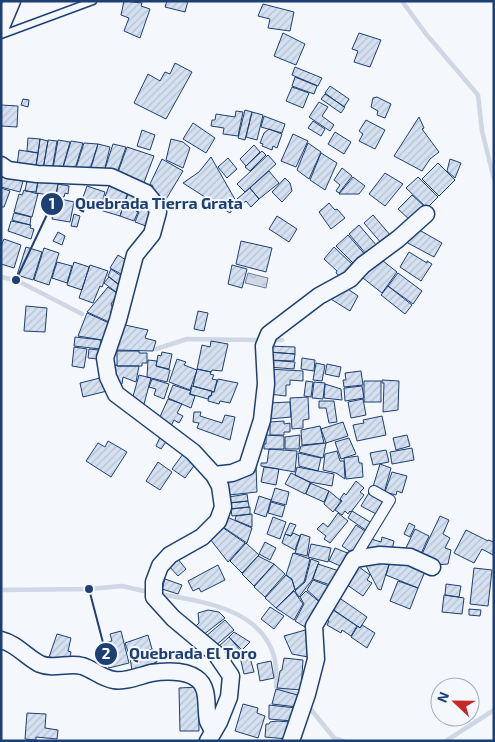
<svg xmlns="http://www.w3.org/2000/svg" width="495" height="742" viewBox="0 0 495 742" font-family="'Exo 2',sans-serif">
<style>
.water{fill:url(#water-ripples);stroke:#687fa3}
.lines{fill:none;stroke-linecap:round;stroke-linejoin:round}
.stream{stroke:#cfd7e4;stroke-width:4.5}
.building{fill:url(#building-hatch);stroke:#1d3f73}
.service-casing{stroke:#1d3f73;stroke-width:9}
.pedestrian-casing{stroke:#1d3f73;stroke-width:12}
.tertiary-casing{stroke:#1d3f73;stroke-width:19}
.service{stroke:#f4f7fb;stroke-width:6}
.pedestrian{stroke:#f4f7fb;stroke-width:10}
.tertiary{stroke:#f4f7fb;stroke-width:16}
.leader{fill:none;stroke:#1d3f73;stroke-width:2}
.callout-dot{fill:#1d3f73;stroke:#f4f7fb;stroke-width:2}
.mark-label{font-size:15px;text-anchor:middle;font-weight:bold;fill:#fff}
.callout-label{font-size:16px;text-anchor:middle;font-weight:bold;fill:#1d3f73;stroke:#f4f7fb;stroke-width:4;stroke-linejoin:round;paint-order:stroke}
</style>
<defs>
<pattern id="water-ripples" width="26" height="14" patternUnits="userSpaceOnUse" patternTransform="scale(1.25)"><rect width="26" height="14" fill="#cfd7e4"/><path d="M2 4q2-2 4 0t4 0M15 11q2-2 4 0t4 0" fill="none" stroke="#b1bac7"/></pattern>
<pattern id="building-hatch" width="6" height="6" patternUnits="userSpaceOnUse" patternTransform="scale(1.25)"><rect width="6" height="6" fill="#d5e0f0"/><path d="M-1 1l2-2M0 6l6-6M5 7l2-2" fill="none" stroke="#b6c1d1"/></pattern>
</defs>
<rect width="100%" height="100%" fill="#f4f7fb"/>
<path class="water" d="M248,273l20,5 -2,10 -21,-5z"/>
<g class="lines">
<path class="stream" d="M402,1l24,33 52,61 4,36 12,48
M1,277l15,3 66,34
M270,340h12
M156,349l31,-10 76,1
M1,590l88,-1 33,-3 22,5
M165,595c41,7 95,15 109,61 3,9 2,21 2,31l23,8
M309,707l25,31 9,3
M446,741l48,-31"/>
</g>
<path class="building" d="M124,1l18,2 -1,3 9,3 -10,29 -16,-7 5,-13 -8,-3z
M167,1h21l-3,11 -20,-5z
M263,4l31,8 -4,19 -22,-3 2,-9 -12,-3z
M283,33l22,11 -9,21 -22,-9z
M359,33l22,7 -11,27 -16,-5 4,-11 -6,-2z
M175,63l17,9 -26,47 -32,-16 14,-29 12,7 5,-9 5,2z
M295,67l27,11 -4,8 -26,-11z
M295,77l22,9 -3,8 -22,-8z
M330,86l19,13 -5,8 -19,-14z
M292,87l17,6 -6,15 -17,-7z
M325,94l20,13 -4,6 -20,-14z
M377,97l14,7 -6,14 -8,-3 1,-4 -7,-4 2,-9z
M23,99l6,1 -1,7 -7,-2z
M319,102l9,5 -6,9 12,9 -4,6 -21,-14z
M1,105l17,1 -1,21 -16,-1z
M245,110l7,2 -7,28 -7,-2z
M236,111l7,1 -5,24 -15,-2 1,-6 -13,-2 1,-6h3l1,-6 19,3z
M252,112l11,3 -6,25 -11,-3z
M264,116l21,8 -3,9 -21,-6z
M419,117l5,11 -2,1 17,23 -9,7 -8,12 -28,-15z
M366,120l19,10 -10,19 -16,-8 4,-7 -4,-3z
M313,121l12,8 -4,7 -13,-8z
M193,123l22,15 -9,15 -23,-14z
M269,129l13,5 -5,14 -4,-2 -1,4 -10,-4 1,-2 -3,-1 4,-10z
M142,130l13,5 -5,15 -13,-4z
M335,132l16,10 -7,12 -16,-10z
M293,134l15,7 -12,26 -15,-6z
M28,138l12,1 -2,14 -11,-2z
M40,139l8,2 -5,28 -7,-1z
M171,139l12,3 7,6 -7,20 -17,-8z
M48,140l9,1 -5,29 -9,-1z
M58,140l12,2 -8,28 -9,-2z
M71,141l12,2 -9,29 -12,-1z
M84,143l14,1 -9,28 -14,-1z
M308,143l13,9 -12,27 -12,-9z
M98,144l12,3 -6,25 -13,-4z
M113,144l13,3 -10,29 -12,-4z
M254,145l6,7 -14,14 -6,-7z
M127,147l27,9 -11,29 -26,-10z
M19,150l19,3 -3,17 -18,-4z
M262,151l4,4 -16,16 -5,-4z
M321,153l16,10 -12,27 -15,-10z
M268,155l8,9 -31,28 -8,-8z
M211,157l26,46 -7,10 -47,-30 16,-11z
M228,158l9,11 -10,9 -9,-11z
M162,159l21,12 -21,35 -11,-15 2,-5 -3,-2z
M450,159l11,4 -6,15 -8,-7z
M438,163l17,17 -16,16 -17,-17z
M342,168l10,8 -13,17 -3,-2 4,-6 -6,-5z
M269,171l10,12 -20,16 -9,-11z
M385,173l18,11 -18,22 -16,-12z
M1,177l22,4 -3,11 -19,-5z
M353,177l12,9 -6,8h-20z
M418,177l20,20 -11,11 -21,-20z
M285,178l5,5 2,8 -10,11 -10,-10z
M27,180l11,2 -2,10 -11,-1z
M38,180l20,3 -2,13 -20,-3z
M58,184l11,2 -1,8 -3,-1 -1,4 -8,-1z
M87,186l18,6 -5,18 -19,-7z
M109,186l19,6 -8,24 -20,-6z
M1,188l9,3 -6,16h-3z
M250,188l9,11 -8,8 -5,-6 -4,3 -5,-5z
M24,190l14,4 -6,23 -18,-5 5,-18 3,1z
M128,194l12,5 -4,12 2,1 -4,9 -14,-5z
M412,195l13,12 -14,14 -13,-12z
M56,198l18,4 -4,20 -18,-3z
M140,200l4,2 6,8 -4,16 -11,-4 4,-10 -3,-1z
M329,203l6,7 2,-1 8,9 -14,11 -12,-17z
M14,213l17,4 -1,8 -18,-5z
M74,214l6,2 -3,11 -6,-1z
M373,215l18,21 -9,8 -18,-21z
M277,216l20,13 -8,13 -20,-13z
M11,221l20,4 -1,3 4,1 -3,10 -23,-8z
M359,225l18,21 -10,9 -18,-21z
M414,227l28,16 -8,14 -28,-15z
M58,232l7,4 -3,9 -9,-4z
M348,235l20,23 -11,9 -21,-21z
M4,239l17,6 -7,23 -13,-4v-18z
M241,241l31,7 -6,24 -30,-8z
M26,247l16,5 -9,28 -16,-5z
M334,247l18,17 -11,13 -5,-4 1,-2 -13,-12z
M44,248l15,5 -10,32 -15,-5z
M409,252l18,11v-2l5,3 -11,17 -21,-14z
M118,255l11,7 -8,12 -11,-6z
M378,257l19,15 -15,21 -19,-15z
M57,262l15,4 -5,17 -15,-5z
M74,262l15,5 -7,23 -15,-5z
M90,265l18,6 -6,16 -2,-1 -7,17 -14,-5z
M232,265l15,4 -5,19 -14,-4z
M111,269l13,9 -3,8 -13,-10z
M398,273l24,18 -9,13 -25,-18z
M109,277l11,9 -4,6 -12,-9z
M342,285l16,11 -8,15 -24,-15z
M388,286l24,19 -7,9 -24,-19z
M108,287l10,7 -7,10 2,5 -3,4 3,3 -4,6 -22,-10z
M26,306l21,2 -2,24 -21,-1z
M198,311l10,2 -4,18 -10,-2z
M87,313l22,10 -7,17 -24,-4z
M125,325l23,5 -3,8 11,3 -3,10 -37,-1z
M75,337l26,3 -1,9 -26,-3z
M211,341l17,3 -6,27 -10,-1 -1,2 -14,-3 5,-24 8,2z
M269,346l26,1v7l-26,-2z
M74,347l13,2 -3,19 -12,-2z
M89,349l10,1 -1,9 -10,-1z
M117,351h22v2h8v10h-5v3h-25z
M162,352l10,2 -3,15 -13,-3 2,-11 3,1z
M269,352l26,2 -1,7 -26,-1z
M302,358l13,2 -1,11 -13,-2z
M177,359l9,3 -2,3 13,5 -7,20 -21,-8z
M148,360l9,1 -1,5 14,4 -3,12 -20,-5z
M268,360l27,2 -1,7 -26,-2z
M316,363l9,2 -3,16 -9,-1z
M327,364l14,3 -2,10 -14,-3z
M117,365v1h22l-3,16 -13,-5 -1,7 -9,-1 -1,-17z
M197,369l14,3 -1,2 4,1 -2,4 5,1 -3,12 -21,-6z
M268,369l35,2v10l-13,-1v5h-4v11l-17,-2z
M361,371l2,14 -19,2 -1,-7h3l-1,-7z
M139,375l12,3 -7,26 -12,-4z
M104,377l3,14 -24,6 -3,-14z
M152,379l17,5 -5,15 -10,-4 2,-6 -7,-2z
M218,379l20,4 -8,20 -10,-2 -1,3 -11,-3 1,-5h2l1,-4h2z
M382,380l17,1 -1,29 -15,2 1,-29h-2z
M306,381l7,1 -2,15 -7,-1z
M364,381h17v21h-17z
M314,382l11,1 -2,16 -11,-1z
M325,384l16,5 1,11 -18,-2z
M173,385l18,6 -2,3 6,2 -4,12 -23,-10z
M192,386l20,5 -1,5h-2l-1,3 -18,-5z
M362,386l2,12 -19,3 -1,-13z
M308,397l1,22 -6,1v8l-11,1 -2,-31z
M168,399l14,5 -5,9 6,3 -4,7 -5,-3 -4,8 -11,-9z
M363,399l3,16 -15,3 -3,-16z
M319,401h15l3,21 -8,1 -3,-15h-7z
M290,402l1,15 -22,2 -1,-16z
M194,412h7l-1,4 22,7 3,-8 10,2 -5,23 -33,-12 2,-5 -6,-1z
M382,416l4,19 -29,6 -4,-16 11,-2 -1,-3z
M284,421v3l6,-1v9h-6v3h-14v-13z
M343,422l5,14 -22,7 -5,-14z
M320,426l4,17 -22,2 -1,-15z
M161,435l7,4 -7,10 -5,-3z
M266,435l18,1v13h-20v-5h2z
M300,435l-1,14h-14v-12z
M407,435l3,11 -14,4 -3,-12z
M349,438l7,16 -15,5 -6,-17z
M108,441l19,11 -16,25 -25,-16 12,-18 7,4z
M326,443l-3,15 -24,-6 2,-6z
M412,448l2,12 -22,4 -2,-12z
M269,449l28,2 -2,21 -34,-6v-3h6z
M386,450l3,12 -16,3 -3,-12z
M337,451l3,10h4l1,18 -9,-6 -13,-3 2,-16z
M298,453l23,5 -3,13 -19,-5z
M183,454l13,9 -11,15 -13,-9z
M358,456l1,7h3l1,14 -17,2 -2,-21z
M158,462l14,10 -12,18 -14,-9z
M380,464l11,4 -7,25 -12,-3z
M256,466l1,26 -28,3 -3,-17z
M264,467l15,2 -3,16 -15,-3z
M297,467l37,7 -2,12 -22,-4 -15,-7z
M392,472l15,4 -5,17 -5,-2 -1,4 -11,-3z
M291,473l20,10 -6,11 -20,-10z
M356,481l8,7 -4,4 4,3 -13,17 -1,-1 -2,3 -3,-3 -3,4 -7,-5 7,-9 -2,-2 4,-6 2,2z
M310,483l19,8 -5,11 -18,-8z
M275,488l14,4 -3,13 -15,-4z
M329,491l12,10 -8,11 -9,-8z
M370,491l17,10 -9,14 -17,-9z
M247,494l1,7 -19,2v-6z
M259,496l12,4 -5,17 -12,-4z
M248,501l1,6 -19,2 -1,-6z
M271,502l14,4 -3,11 -14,-4z
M250,507v7l-18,2 -1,-7z
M352,511l23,14 -5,8 -22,-15z
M338,513l10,8 -18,22 -6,-4 2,-3 -9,-7 6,-6 5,4z
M252,514v13l-17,-7 1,-4z
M440,516l9,4 -6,14 7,4 -5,10 6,2 -3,14 -15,1 -13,-7z
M227,517l25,11 -5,15 -24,-16z
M273,517l13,5 -6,17 -13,-5z
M290,523l6,2 -5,11 -6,-2z
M409,523l6,3 -5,11 -6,-3z
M356,525l12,8 -14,21 -12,-8z
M222,527l23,16 -17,19 -18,-23z
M415,529l14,7 -9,20 -15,-6z
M466,530l22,11v-1l6,2 -1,13 -11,-6 -8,14 -20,-10z
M293,533l7,3 -5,14 -13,-7 3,-9 6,2z
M301,534l9,3 -3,19 -12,-3z
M382,537l12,4 -3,13 -31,-1 8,-15 13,4z
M265,542l11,6 -6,12 -11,-6z
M246,543l13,12 -17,18 -12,-12z
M311,544l20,4 -3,14 -20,-5z
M335,548l15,6 -5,14 -16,-7z
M293,553l17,6 -6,23 -9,8 -3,-11 -6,-4z
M258,556l16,8 -20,22 -12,-12z
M177,558l9,11 -8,7 -10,-11z
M311,559l8,3 -7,18 -13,17 -4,-6 10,-9z
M391,559l36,8 -9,21 -32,-13z
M363,560l27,1 -9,29 -3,-1z
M274,564l11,10 -20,23 -11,-10z
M318,564l21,7 -6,15 -20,-7z
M355,564l15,11 -3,5 5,3 -9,13 -20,-14z
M218,565l7,15 -24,12 -2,-4 -6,3 -5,-10z
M474,568l18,2 -4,36 -18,-2z
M286,575l6,5 3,9 -19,19 -11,-10z
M165,579l17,6 -4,9 -16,-5z
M313,580l21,8 -11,16 -16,-14z
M398,581l20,7 -8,21 -20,-8z
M446,584l15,2 -2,11 -14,-2z
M294,591l9,13 -9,16 -18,-12z
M306,591l16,13 -17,23 -10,-6 9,-17 -4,-7z
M444,595l20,3 -2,16 -20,-2z
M338,597l29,20 -7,11 -29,-20z
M270,607l14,9 -10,13 -13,-10z
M330,608l27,18 -6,10 -9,-6 -1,3 -14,-8 2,-4 -5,-3z
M469,609l12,1 -1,6 -11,-1z
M208,610l11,2 6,6 -22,17 -7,-9 3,-3 -1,-10z
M225,620l9,10 -20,17 -9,-10z
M362,625l13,8 -8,15 -16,-11 7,-11 2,2z
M309,629l-1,28 -16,-3 -8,-18z
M121,631l8,32 -20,5 -7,-25 10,-2 -2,-7z
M234,632l16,10 -8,8 -13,-13z
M57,634l14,4 -3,13 3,1 -2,11h-22z
M148,635l4,14 -22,8 -5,-14z
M229,637l12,14 -11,10 -12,-14z
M153,649l4,13 -25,9 -2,-14z
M249,654l5,18 -10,2 -4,-17z
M284,658l19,2 -2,30 -24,-2 3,-17 2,-1z
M271,661l3,17 -14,3 -3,-17z
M198,687l1,44h-19l-1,-43z
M276,689l25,7 -4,11 -25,-3z
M243,704l15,4 -1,5 8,3 -7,22 -23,-7z
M269,705l27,3 -4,13 -23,-2z
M27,713l19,1 -1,14 13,2 -1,9 -21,-2v3l-11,-1z
M277,721l13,1 -2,17 -23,-2 1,-13h3l1,-2z"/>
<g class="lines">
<g class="service-casing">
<path id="service" d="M1,35l92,-34"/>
</g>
<g class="pedestrian-casing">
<path id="pedestrian" d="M354,559l36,-59 -16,-9"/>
</g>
<g class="tertiary-casing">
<path id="tertiary" d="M1,27l11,-26
M1,165l7,5 29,4 74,3 35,16 9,11 3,8 -6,22 -17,21 -17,65 -13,38 3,19 8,17 77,58 21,23 6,11 3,21 -5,14 -16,16 -32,18 -10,11 -6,16v15l19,21 43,36 15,22 -2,21 -10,25 -11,19
M214,475l18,-2 15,-6 15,-47 4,-36 -2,-38 5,-12 50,-38 31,-17 13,-14 35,-26 28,-25
M1,640c16,4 25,17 39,24 14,6 29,-2 42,2 11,3 19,12 32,14 12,2 25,-4 37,-7 13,-2 34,-3 45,5 14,9 9,29 12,43 1,3 4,7 5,10
M291,741l16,-47 9,-35 -2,-33 40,-67 26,-4 30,2 22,10"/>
</g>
<use href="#service" class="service"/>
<use href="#pedestrian" class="pedestrian"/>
<use href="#tertiary" class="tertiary"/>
</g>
<path class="leader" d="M16 280L52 204M89 589L106 654"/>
<g class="callout-dot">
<circle cx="16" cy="280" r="5"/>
<circle cx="89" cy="589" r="5"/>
<circle cx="52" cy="204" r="12"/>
<circle cx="106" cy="654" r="12"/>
</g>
<g class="mark-label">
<text x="52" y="209">1</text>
<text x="106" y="659">2</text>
</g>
<g class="callout-label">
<text x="159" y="209">Quebrada Tierra Grata</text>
<text x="193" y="659">Quebrada El Toro</text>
</g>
<rect width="495" height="742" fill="none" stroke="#1d3f73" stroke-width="5"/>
<g transform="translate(455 702) rotate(292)"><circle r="24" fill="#f4f7fb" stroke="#9eadc5"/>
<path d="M0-4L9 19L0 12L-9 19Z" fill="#c62828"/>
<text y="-8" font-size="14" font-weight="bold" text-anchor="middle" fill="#1d3f73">N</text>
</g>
</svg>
